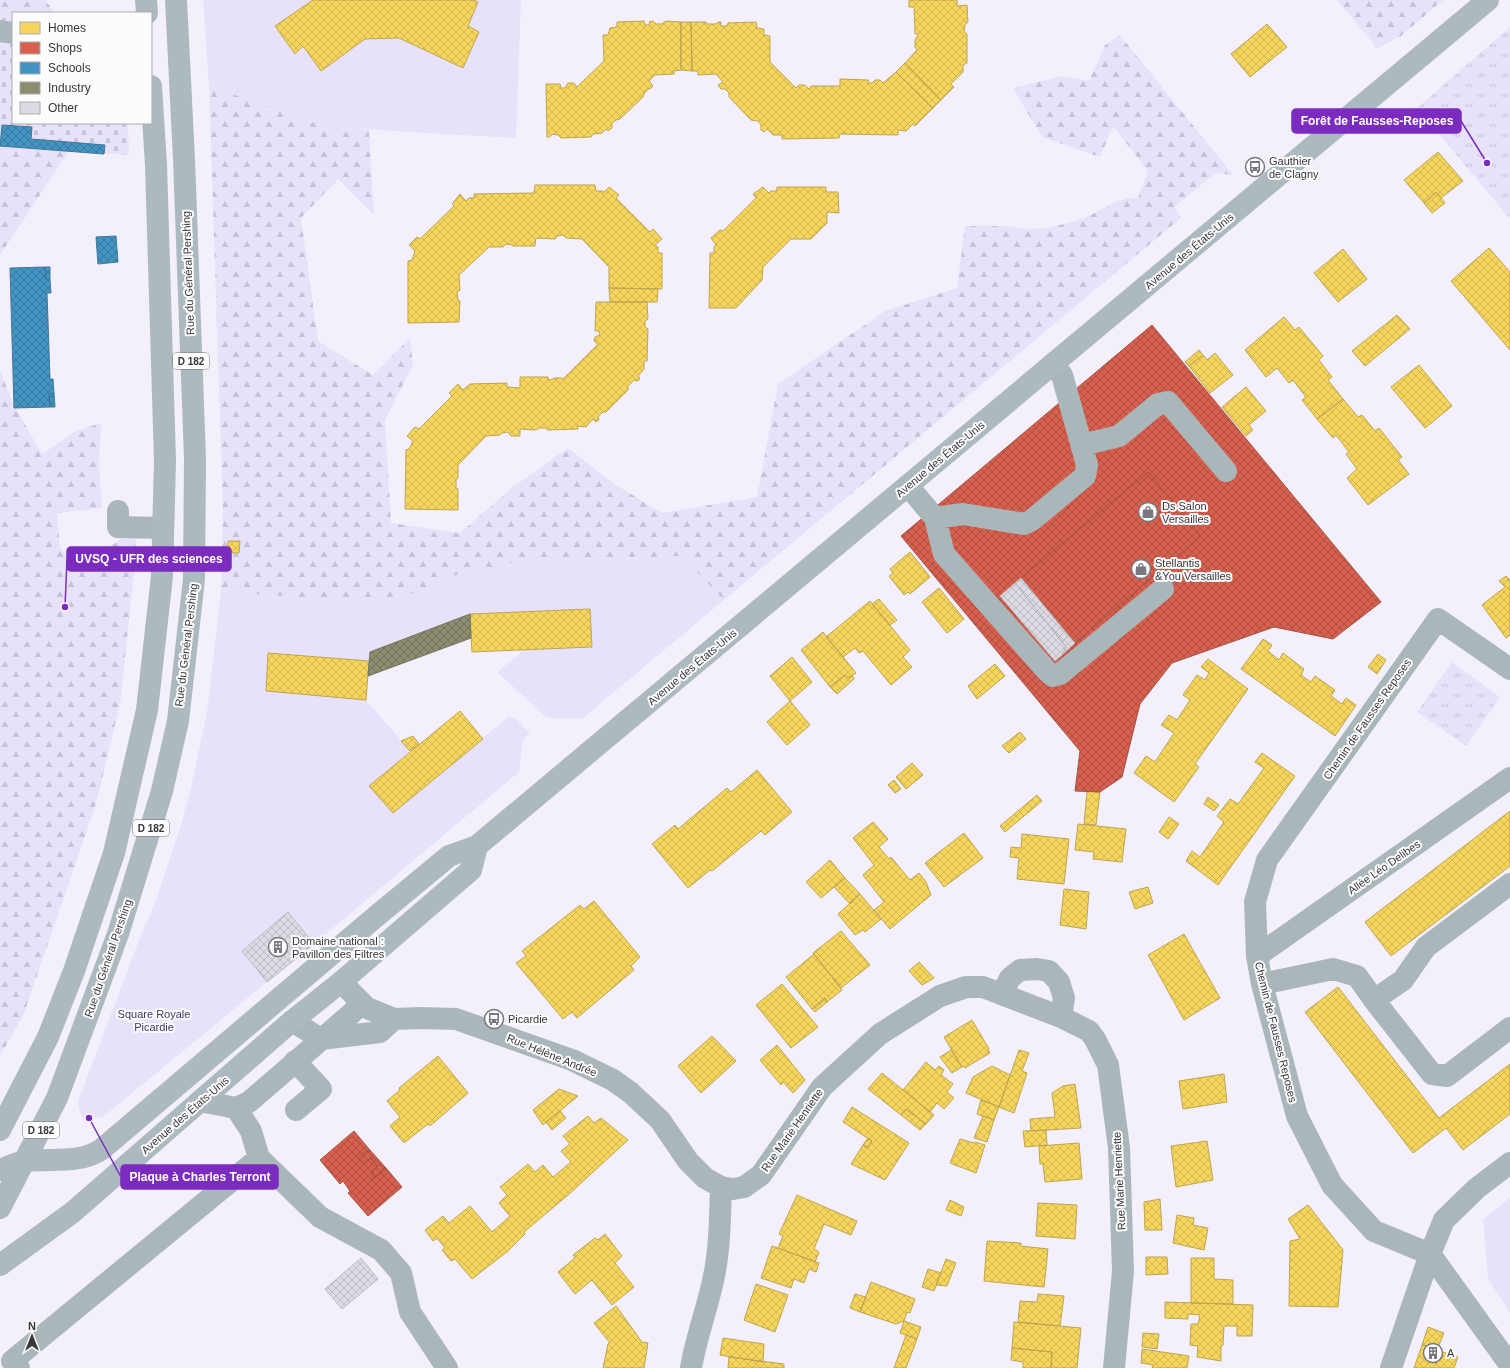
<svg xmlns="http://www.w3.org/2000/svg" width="1510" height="1368" viewBox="0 0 1510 1368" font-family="Arial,sans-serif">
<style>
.green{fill:#e7e2fa}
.forest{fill:url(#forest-firs)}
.cemetery{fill:url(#cemetery-stones)}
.park{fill:url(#park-tufts)}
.homes{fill:url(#homes-cross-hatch);stroke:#bda553}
.shops{fill:url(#shops-cross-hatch);stroke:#a65348}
.schools{fill:url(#schools-cross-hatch);stroke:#3f779b}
.industry{fill:url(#industry-cross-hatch);stroke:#72725f}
.building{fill:url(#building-cross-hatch);stroke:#bbbac2}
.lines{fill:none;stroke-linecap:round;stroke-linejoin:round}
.minor{stroke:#aab7ba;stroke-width:22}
.major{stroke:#acb9be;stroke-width:22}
.labels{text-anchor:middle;stroke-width:4;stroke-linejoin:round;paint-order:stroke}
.shield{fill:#fcfcfc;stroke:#727176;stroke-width:1}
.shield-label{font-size:10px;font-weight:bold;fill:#37363d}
.poi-label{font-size:11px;fill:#37363d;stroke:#fcfcfc;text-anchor:start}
.street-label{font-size:11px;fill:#37363d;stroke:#fcfcfc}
.park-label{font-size:11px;fill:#42336a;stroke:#fcfcfc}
.leader{fill:none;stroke:#7b2cbf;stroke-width:1.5}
.callout-dot{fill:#7b2cbf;stroke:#fcfcfc;stroke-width:1.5}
.callout{fill:#7b2cbf;stroke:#7b2cbf;stroke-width:1.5}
.callout-label{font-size:12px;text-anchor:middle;font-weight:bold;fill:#fff}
</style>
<defs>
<pattern id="forest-firs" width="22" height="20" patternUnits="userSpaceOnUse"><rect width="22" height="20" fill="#e7e2fa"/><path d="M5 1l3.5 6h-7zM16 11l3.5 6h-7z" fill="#c7c2d7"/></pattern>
<pattern id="cemetery-stones" width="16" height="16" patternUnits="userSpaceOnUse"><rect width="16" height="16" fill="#e7e2fa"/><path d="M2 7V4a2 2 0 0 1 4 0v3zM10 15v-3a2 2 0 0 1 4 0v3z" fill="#c7c2d7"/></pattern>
<pattern id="park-tufts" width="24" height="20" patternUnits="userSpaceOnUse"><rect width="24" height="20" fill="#e7e2fa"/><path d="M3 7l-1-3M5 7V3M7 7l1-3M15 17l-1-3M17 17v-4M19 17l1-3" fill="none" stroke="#c7c2d7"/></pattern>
<pattern id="homes-cross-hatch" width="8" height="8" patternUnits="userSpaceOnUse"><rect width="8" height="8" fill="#f6d55c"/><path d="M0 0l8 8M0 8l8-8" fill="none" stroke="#d4b751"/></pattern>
<pattern id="shops-cross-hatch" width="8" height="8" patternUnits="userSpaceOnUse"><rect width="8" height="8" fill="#d6604d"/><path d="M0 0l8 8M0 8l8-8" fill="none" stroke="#ae5041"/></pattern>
<pattern id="schools-cross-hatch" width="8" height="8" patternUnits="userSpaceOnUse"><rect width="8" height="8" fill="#4393c3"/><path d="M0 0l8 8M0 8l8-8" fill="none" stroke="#3979a0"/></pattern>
<pattern id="industry-cross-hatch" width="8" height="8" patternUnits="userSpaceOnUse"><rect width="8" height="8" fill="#8c8c6e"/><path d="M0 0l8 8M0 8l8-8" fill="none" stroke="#73735c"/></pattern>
<pattern id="building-cross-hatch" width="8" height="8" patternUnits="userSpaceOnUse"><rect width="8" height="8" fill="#dcdae2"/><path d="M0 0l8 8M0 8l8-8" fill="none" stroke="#bdbcc3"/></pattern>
</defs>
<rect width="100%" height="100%" fill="#f3f0fb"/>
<path class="green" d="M203,0h110l-38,26 19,27 9,-7 18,24 44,-31 34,-1 64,30 16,-36 -11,-6 10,-24 -5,-2h48l-5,138 -190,-11 -117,-41z
M681,556l43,44 -141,118h-36l-50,-46 27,-22 67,-3 -1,-38 -120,5 -101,47 -100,-8 -3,38 100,9 44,51 -40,35 23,27 115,-96h6l16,16 -7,7 -4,32 -205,172 -26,-31 -46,38 25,31 -164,135 -12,2 -8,-1 -3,-6 -2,-11 60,-158 18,-43 25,-75 10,-37 16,-76 14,-121 86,7 119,-7 26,-15 67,-15z
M1510,1198v115l-22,-34 -5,-60z"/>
<path class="forest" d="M0,0h46l8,13h-41v5l-13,-2z
M1337,0h106l-42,36 -25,13 -3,-6z
M1120,35l113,140 -17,-2 -42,34 7,11 -457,382 -43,-44 -162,5 -67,15 -26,15 -36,6 -83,1 -86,-7 2,-80 -14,-425 117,41 43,3 5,85 -36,-36 -37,39 17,123 55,34 37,-37 3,27 -28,55 6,103 69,10 53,-46 55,-39 48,37 46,28 95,-16 21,-113 107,-73 72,-23 8,-62h41l23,3 19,-1 35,-9 30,-16 15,-5h10l10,-27 -35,-45 -13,31 -58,-20 -29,-49 49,-12 27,5 16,-36z
M0,146l69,5 -69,104z
M0,370l12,32 30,52 34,-23 25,-8 -2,43 3,42 -45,5 3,36 24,18 52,-40 -1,38 -15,139 -24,100 -73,212 -23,40z"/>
<path class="cemetery" d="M0,16l13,2v105h115l1,32 -129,-9z"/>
<path class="park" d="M1510,27v192l-93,-111z
M1452,662l48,35 -34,49 -49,-34z"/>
<path class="homes" d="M313,0h160l5,2 -10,24 11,6 -16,36 -64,-30 -34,1 -44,32 -18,-25 -8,8 -20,-28z
M909,0h48v6l10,-1 1,17 -3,3 -1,6 3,3v29l-4,2v7l-12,12 3,3 -13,13 -36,-37 12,-13 -2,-3v-7l3,-5v-1h-3l-1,-27h-5z
M644,21l1,4h5l-1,-3 4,-1 3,3h6l4,-3 15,1v48l-7,1v3l-19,1 -6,6 4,5 -3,3h-2l-4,5 -1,3 -23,22 -4,1 -4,3v5l-4,3 -2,-2 -4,4 -9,1 -2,3 -30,1 -3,-3 -5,-1 -4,3h-2l-1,-53h14l1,4h4l3,-5h6l3,4 27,-26 -1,-26h5l2,-7 7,-1v-5z
M681,22h10l1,49 -11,-1z
M691,22h15v2h10l2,-2h3v4h6l1,-3 28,-1 1,6 7,1v6l6,1v26l26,26 3,-3h6l4,4 2,-3h29v-7l28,1 1,3h3l3,-3h5l3,3 13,-11 37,36 -18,18 -2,-2 -7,7 -8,-1v5l-58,-1 -1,4 -57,1v-4h-9l-6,-6 -3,3 -3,-2v-5l-3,-4 -7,-1 -22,-23v-4l-4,-4h-4l-3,-4 5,-3 -7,-8 -18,1v-4h-6z
M1267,24l20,23 -37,30 -19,-23z
M905,63l36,37 -8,8 -37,-36z
M1438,152l25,29 -22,17 -5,-6 -12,11 -20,-23z
M535,185h60l1,6h7v2l6,-6 10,8 -3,3 34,34 3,-3 9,10 -7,6 3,2v6h4v36l-53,-1v-21l-27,-28 -16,-1 -3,-3 -6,1 -2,3 -19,-1 -1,8h-22v-1l-7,-1 -3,3h-14l-30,28 1,15 -3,2 1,8 2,1 -1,21 -51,1v-62l4,-1 3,-9 -6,-6 8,-8 3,2 34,-33 -2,-2 8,-10 6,7 3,-3h5v-4l60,-1z
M763,187l6,6 2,-2h6v-4h49v5h12l1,21 -12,-1v11l-16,16h-20l-28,28 -1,13 -26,28h-27l1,-55h4v-6l2,-2 -5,-7 9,-8 3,1 33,-33 -3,-4z
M1436,192l9,11 -13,10 -8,-10z
M1489,248l21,24v78l-59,-69z
M1343,249l24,30 -29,23 -24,-29z
M609,288l49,1 -1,13h-47z
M596,302h51l1,17 -3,2v6l3,2 -1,32h-3v8l-6,7 2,2 -2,3 -4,-1 -6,6v4l-22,22h-3l-5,4 1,4 -3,2 -3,-3 -7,8 -9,-1 1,3 -30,1 -3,-2h-6l-3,2 -16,-1v7h-9l-3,-4 -6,1 -2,2 -14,1 -28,29v13l-2,2v8l2,1v21l-53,-1 1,-59 3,-1 4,-8 -6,-5 8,-9 4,2 33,-33 -3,-3 9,-9 5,6 7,-6 37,-1v4l13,1v-11h28l1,3h2l3,-2h7l2,1 35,-35 -4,-3 1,-4 5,-2 -1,-4h-4z
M1397,315l13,14 -45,37 -13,-15z
M1284,317l11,13 4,-3 24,29 -4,4 13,17 -4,3 15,19 -26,20 -15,-19 4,-3 -13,-17 -4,3 -12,-15 -11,9 -21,-27z
M1199,350l4,5 -14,11 -4,-4z
M1215,353l18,22 -23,18 -21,-27 14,-11 4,5z
M1419,365l33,41 -27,22 -34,-41z
M1246,387l20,24 -17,14 4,5 -7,6 -24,-29z
M1343,399l15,18 4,-2 13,16 4,-3 23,29 -4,3 11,14 -41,31 -21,-27 10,-9 -11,-15 3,-2 -13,-17 -3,3 -16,-19z
M228,541h12l-1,12h-11z
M910,552l20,25 -20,17 -2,-2 -4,3 -15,-19 4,-3 -3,-4z
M1506,576l4,4v55l-4,3 -24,-33 23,-18 -6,-6z
M939,588l25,31 -17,14 -25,-31z
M879,599l18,21 -7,5 -18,-21z
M870,601l40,49 -7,7 9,10 -21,18 -28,-34 -4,2 -4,-5 -12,9 -17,-20z
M590,609l2,38 -120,5 -2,-38z
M823,632l33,41 -8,5 -3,-3 -15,12 -29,-37z
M1263,639l9,6 -4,6 11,9 4,-7 21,16 -3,6 10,7 4,-6 20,14 -4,6 11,8 4,-6 10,7 -21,31 -94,-67z
M268,653l101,8 -3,39 -100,-9z
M1378,654l8,6 -9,14 -9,-7z
M792,657l20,25 -22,19 -20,-25z
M1208,659l40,30 -53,75 4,3 -25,35 -40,-29 12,-17 9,6 19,-29 -13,-8 8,-10 8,5 13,-20 -7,-5 14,-20 8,5 4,-7 -8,-6z
M995,664l10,12 -28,23 -9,-13z
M845,675l3,3 4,-3 2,4 -17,15 -7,-7z
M790,701l20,24 -23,20 -20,-23z
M460,711l23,28 -90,74 -24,-27z
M1020,732l6,7 -17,14 -7,-7z
M413,736l6,8 -9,7 -9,-10z
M1262,753l33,23 -77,109 -32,-24 6,-10 8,6 24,-35 -7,-6 13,-17 8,5 26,-36 -9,-6z
M912,763l11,12 -17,14 -10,-12z
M757,770l35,42 -27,23 -4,-4 -49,40 -2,-1 -22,18 -36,-44 23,-19 3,4 49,-41 4,4z
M894,780l7,9 -6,4 -7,-8z
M1087,791l13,1 -4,33 -12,-1z
M1037,795l5,6 -37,31 -5,-6z
M1208,797l11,8 -5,6 -10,-7z
M1510,811v55l-119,90 -26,-34z
M1169,817l10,7 -11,15 -9,-7z
M873,822l15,17 -9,8 10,12 2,-2 19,23 9,-7 7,9 5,13 -41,34 -16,-19 10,-8 -21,-27 11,-10 -21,-27z
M1078,824l48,5 -4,33 -29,-3 1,-7 -19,-2z
M964,833l19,25 -39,29 -19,-24z
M1022,834l47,5 -5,45 -47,-5 2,-21 -9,-1 1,-10 10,1z
M830,860l15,18 -24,20 -15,-16z
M845,878l15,16 -10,10 -16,-17z
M1148,887l5,16 -18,6 -6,-17z
M1064,889l25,3 -3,37 -26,-4z
M860,894l21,25 -16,13 -2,-2 -8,5 -17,-21z
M594,901l46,56 -9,9 3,4 -57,48 -5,-6 -9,7 -47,-56 10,-7 -4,-5 58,-46 4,4z
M841,931l29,34 -29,23 -28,-35z
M1184,934l36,64 -36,22 -36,-65z
M814,954l28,36 -15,12 -2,-4 -13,11 -26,-32z
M919,962l15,16 -12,7 -13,-14z
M782,984l36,43 -27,21 -35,-43z
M1338,987l101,131 71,-54v50l-47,36 -17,-22 -33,25 -108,-141z
M825,998l2,4 -12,10 -3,-3z
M972,1020l17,29h-1l2,4 -25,15 -1,-2 -2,1 -18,-30z
M712,1036l24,25 -35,32 -23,-27z
M777,1045l28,35 -12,13 -10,-11 -2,3 -21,-25z
M951,1050l11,17 -10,6 -12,-16z
M1019,1050l10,3 -7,18 5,2 -13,40 -15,-6z
M438,1056l30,37 -38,33 -2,-2 -24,19 -14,-17 10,-9 -13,-16 13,-11 -1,-2z
M926,1062l9,8 4,-4 5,4 -3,5 12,9 -6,8 7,6 -10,11 -7,-6 -7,9 -27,-22z
M992,1066l18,9 -11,32 -33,-14 7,-16z
M882,1073l52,42 -8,9 -20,-15 -5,6 -33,-26z
M1224,1074l3,28 -44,7 -4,-28z
M1075,1084l6,44 -50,3 -1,-12 25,-2 -3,-24 11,-7z
M559,1089l19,7 -35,29 -10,-15z
M981,1100l18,7 -5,13 -17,-6z
M852,1107l57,36 -24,37 -34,-16 12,-19 4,3 5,-7 -29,-19z
M906,1109l20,15 -6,6 -19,-15z
M560,1111l6,7 -14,12 -6,-8z
M588,1116l6,7 7,-5 27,22 -60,55 -44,37 1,2 -17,17 -36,28 -17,-20 -4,2 -9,-11 3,-2 -8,-10 -4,3 -8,-11 18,-14 6,7 21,-17 22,26 18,-16 -11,-13 8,-8 -7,-8 28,-23 7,8 8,-7 10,12 18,-15 -10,-11 9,-7 -7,-8z
M983,1116l11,4 -7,22 -13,-4z
M1046,1130l1,15 -22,2 -2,-16z
M868,1138l4,3 -5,7 -4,-3z
M960,1139l14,4 1,-1 10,3 -9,28 -26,-10z
M1207,1141l6,39 -37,7 -5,-41z
M1079,1143l3,36 -37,3 -2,-18h-3l-1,-18z
M797,1195l60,26 -6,14 -27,-11 -10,25 5,3 -4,10 -37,-14 5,-12 -4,-2z
M1160,1199l2,31h-17l-1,-28z
M950,1200l14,7 -3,9 -15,-6z
M1038,1203l39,2 -2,34 -39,-3z
M1308,1205l35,45 -5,57 -49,-1 1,-65 10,-2 -12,-20z
M1177,1215l17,3 -1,7 15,3 -4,22 -31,-7z
M605,1234l17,22 -7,7 19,24 -22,18 -20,-25 -17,14 -17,-22 17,-14 -2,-3 22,-17 3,2z
M987,1241l34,2v3l27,3 -4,38 -60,-6z
M772,1246l47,17 -3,9 -7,-3 -5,14 -10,-4 -3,9 -30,-10z
M1146,1257h21l1,17 -22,1z
M1191,1258h23v21l19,1v24l-42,-1z
M946,1259l10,4 -9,23 -11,-1z
M928,1269l13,4 -7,18 -12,-4z
M871,1282l44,17 -5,14 -3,-1 -3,9 -8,3 -36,-12z
M756,1284l32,11 -13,37 -31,-12z
M855,1294l11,3 -6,15 -10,-4z
M1038,1294l26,2 -4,30 -42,-4 2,-21 17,1z
M1165,1302l88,3 -1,31h-15v-10h-13l-1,19 -2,1v15l-24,-4 1,-11 -8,-1 1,-21h7l2,-9 -12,-1v5l-23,-1z
M616,1306l26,36 6,1 -4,25h-41l5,-24 2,-1 -16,-20z
M904,1321l17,6 -4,12 -17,-6z
M1014,1322l67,6 -4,40h-26l1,-16 -40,-4z
M1428,1327l16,6 -7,17 -15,-5z
M1143,1333l16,1 -2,15 -15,-2z
M906,1335l11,4 -11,29h-12z
M723,1338l41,6 -1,18 -43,-7z
M1422,1345l36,12 -4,11h-40z
M1012,1348l40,4 -1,16h-28v-6l-12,-2z
M1142,1349l47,7 -2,12h-35l1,-3 -12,-2z
M729,1357l55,7v4h-56z"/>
<path class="shops" d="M1152,325l229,277 -48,37 -59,-12 -102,36 -32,41 -18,73 -22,15 -25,-1 5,-40 -179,-215z
M1148,472l53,64 -126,107 -54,-65z
M354,1131l15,18 -10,9 5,6 7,-6 6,8 -6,6 4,6 11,-10 16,19 -34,29 -20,-23 2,-2 -7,-10 -3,3 -20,-24z
M369,1149l17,19 -11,10 -4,-6 6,-6 -6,-8 -7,6 -5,-6z"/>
<path class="schools" d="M2,125l30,2 -1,12 74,6 -1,9 -104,-8z
M116,236l2,26 -20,2 -2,-27z
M45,267h5v13h-4z
M45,267l1,13h4l1,13h-4l3,86h3l1,14 -5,1 1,13 -36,1 -4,-140z
M54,393l1,14h-5l-1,-13z"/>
<path class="industry" d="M470,614l1,24 -103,38 2,-24z"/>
<path class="building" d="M1021,578l48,58 -7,5 -47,-58z
M1015,583l51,64 -4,8 -7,6 -55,-65z
M1069,636l6,7 -13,12 4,-8 -4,-6z
M288,912l26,32 -47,38 -25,-31z
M361,1258l17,21 -36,30 -17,-20z"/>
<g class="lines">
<path class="minor" d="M0,31l13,2
M1082,445l37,-9 39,-32 10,-2 58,69
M908,486l27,32 9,36 103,117 6,5 7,-2 103,-85
M118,511v16l45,1
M935,518l28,-4 61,10 8,-4 53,-44 2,-11 -25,-90 -10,-10
M1510,669l-72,-50 -171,241 -12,42 2,54 5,28 35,132 35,69 42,46 56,23 80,111
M1510,884l-84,63 -23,33 -29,20 58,74 15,2 63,-48
M1257,956l253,-178
M341,982l26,26 27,11 27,-1 35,1 116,41 41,20 18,13 29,27 28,41 17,17 16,9 12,2 11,-2 17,-12 61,-88 58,-53 60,-38 26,-9h17l78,30 28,14 6,8 13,26 11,83 4,123 -9,97
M1262,984l71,-15 24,7 17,24
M1002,994l8,-16 10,-8 17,-1 12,2 10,11 5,16 -3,19
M292,1021l29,18 59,-7 14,-13
M295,1061l26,28 -25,21
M200,1101l36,7 13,-6 103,-89 9,-10
M236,1108l15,23 8,27 61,59 61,33 20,23 9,39 37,56
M19,1368l-7,-7 247,-203
M691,1368c5,-31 17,-61 23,-92 6,-29 6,-59 7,-89
M1391,1368l39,-114 14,-34 33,-32 33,-25"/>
<path class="major" d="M146,0l1,13
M0,1130l48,-93 26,-66 40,-118 33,-143 15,-134 3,-115 -9,-296 -5,-79
M0,1170c8,-3 18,-8 26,-9 25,-3 55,3 76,-12l271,-230 76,-63 28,-10 1011,-846
M0,1208l57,-110 61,-164 44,-143 16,-70 16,-142 1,-120 -11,-300 -8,-159
M0,1265l73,-53 219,-191 49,-39 130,-112 6,-24"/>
</g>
<defs>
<g id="bus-ring" transform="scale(1)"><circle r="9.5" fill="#fcfcfc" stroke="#797780" stroke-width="1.5"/><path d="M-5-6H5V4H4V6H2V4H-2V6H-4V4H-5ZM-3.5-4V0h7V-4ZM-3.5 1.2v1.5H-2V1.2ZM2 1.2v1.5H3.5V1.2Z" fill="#797780"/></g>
<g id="shop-ring" transform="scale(1)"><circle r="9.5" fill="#fcfcfc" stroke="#797780" stroke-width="1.5"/><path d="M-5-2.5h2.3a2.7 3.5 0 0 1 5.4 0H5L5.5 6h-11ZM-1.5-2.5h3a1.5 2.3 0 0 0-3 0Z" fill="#797780"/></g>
<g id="building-ring" transform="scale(1)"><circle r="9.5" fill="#fcfcfc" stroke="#797780" stroke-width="1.5"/><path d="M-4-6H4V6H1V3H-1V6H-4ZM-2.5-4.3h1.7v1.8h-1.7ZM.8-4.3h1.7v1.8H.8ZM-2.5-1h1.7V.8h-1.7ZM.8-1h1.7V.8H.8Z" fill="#797780"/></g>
</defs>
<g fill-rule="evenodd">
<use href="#bus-ring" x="1255" y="167"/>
<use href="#shop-ring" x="1148" y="512"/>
<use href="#shop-ring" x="1141" y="569"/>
<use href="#building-ring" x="278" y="947"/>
<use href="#bus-ring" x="494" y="1019"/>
<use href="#building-ring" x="1433" y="1353"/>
</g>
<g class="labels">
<g class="shield">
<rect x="173" y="353" width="36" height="16" rx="3"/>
<rect x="133" y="820" width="36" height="16" rx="3"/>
<rect x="23" y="1122" width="36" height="16" rx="3"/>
</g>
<g class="shield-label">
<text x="191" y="365">D 182</text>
<text x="151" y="832">D 182</text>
<text x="41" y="1134">D 182</text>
</g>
<g class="poi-label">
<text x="1269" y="165">Gauthier<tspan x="1269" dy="13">de Clagny</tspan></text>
<text x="1162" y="510">Ds Salon<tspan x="1162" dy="13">Versailles</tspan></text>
<text x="1155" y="567">Stellantis<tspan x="1155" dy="13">&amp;You Versailles</tspan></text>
<text x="292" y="945">Domaine national :<tspan x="292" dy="13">Pavillon des Filtres</tspan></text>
<text x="508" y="1023">Picardie</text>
<text x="1447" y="1357">A</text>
</g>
<g class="street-label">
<text transform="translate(1189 251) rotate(-40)" y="4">Avenue des États-Unis</text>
<text transform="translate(188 273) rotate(-92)" y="4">Rue du Général Pershing</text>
<text transform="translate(940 459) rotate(-40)" y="4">Avenue des États-Unis</text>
<text transform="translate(186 645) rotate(-83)" y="4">Rue du Général Pershing</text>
<text transform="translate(692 667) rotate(-40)" y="4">Avenue des États-Unis</text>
<text transform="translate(1367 719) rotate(-55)" y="4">Chemin de Fausses Reposes</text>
<text transform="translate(1384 867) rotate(-35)" y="4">Allée Léo Delibes</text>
<text transform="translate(108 958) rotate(-71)" y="4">Rue du Général Pershing</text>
<text transform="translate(1276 1032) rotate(76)" y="4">Chemin de Fausses Reposes</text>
<text transform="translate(552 1055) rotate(22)" y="4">Rue Hélène Andrée</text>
<text transform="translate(185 1115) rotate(-41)" y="4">Avenue des États-Unis</text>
<text transform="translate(792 1130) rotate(-55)" y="4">Rue Marie Henriette</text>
<text transform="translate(1119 1181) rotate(-93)" y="4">Rue Marie Henriette</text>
</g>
<g class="park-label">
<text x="154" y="1018">Square Royale<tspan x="154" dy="13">Picardie</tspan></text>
</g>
</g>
<path class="leader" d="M1487 163L1461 121M65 607L67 559M89 1118L121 1177"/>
<g class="callout-dot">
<circle cx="1487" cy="163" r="4"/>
<circle cx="65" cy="607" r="4"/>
<circle cx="89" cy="1118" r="4"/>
</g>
<g class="callout">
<rect x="1292" y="109" width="169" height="24" rx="4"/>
<rect x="67" y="547" width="164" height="24" rx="4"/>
<rect x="121" y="1165" width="157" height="24" rx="4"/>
</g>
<g class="callout-label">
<text x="1377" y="125">Forêt de Fausses-Reposes</text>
<text x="149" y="563">UVSQ - UFR des sciences</text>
<text x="200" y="1181">Plaque à Charles Terront</text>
</g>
<rect x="12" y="12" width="140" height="112" fill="#fcfcfc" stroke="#adadb0"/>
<rect x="20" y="22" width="20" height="12" fill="#f6d55c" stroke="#adadb0"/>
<text x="48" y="32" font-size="12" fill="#37363d">Homes</text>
<rect x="20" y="42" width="20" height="12" fill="#d6604d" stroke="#adadb0"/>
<text x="48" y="52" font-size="12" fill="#37363d">Shops</text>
<rect x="20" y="62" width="20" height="12" fill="#4393c3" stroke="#adadb0"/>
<text x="48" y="72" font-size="12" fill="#37363d">Schools</text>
<rect x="20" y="82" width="20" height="12" fill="#8c8c6e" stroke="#adadb0"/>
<text x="48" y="92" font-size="12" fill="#37363d">Industry</text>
<rect x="20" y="102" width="20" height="12" fill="#dcdae2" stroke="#adadb0"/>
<text x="48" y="112" font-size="12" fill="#37363d">Other</text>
<g transform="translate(32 1336)" stroke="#fcfcfc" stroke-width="3" paint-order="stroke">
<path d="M0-3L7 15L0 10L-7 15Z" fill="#37363d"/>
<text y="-6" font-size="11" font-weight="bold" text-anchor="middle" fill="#37363d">N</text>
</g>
</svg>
